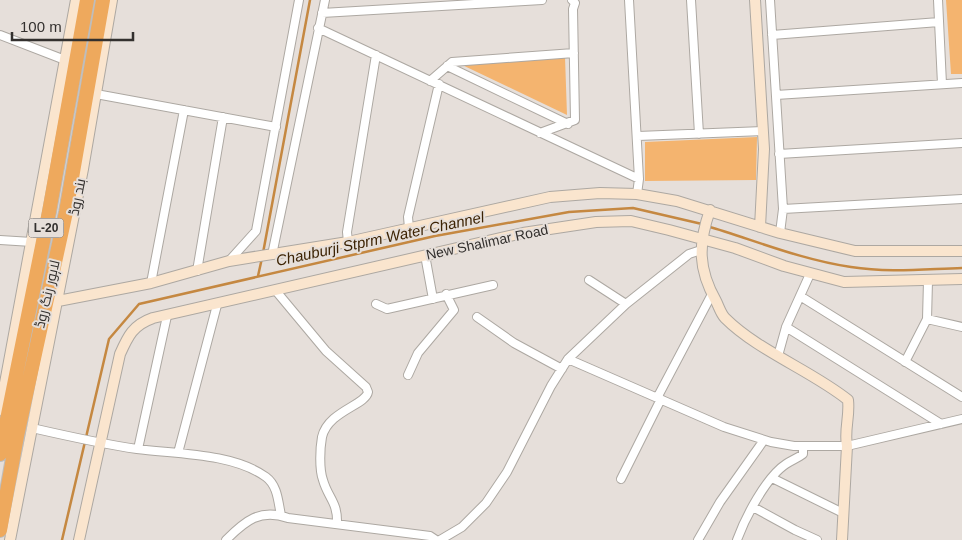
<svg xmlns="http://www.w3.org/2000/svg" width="962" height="540" viewBox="0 0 962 540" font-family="Helvetica,Cairo,sans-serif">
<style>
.green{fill:#f4b46f}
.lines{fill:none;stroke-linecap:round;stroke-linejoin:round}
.stream{stroke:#c58841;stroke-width:2.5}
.street-casing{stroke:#ada8a2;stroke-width:10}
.secondary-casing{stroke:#ada8a2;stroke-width:12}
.highway-casing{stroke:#bebdbc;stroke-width:16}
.street{stroke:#fff;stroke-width:8}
.secondary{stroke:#fae5ce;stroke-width:10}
.highway{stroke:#eea95d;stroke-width:14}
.labels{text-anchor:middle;stroke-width:4;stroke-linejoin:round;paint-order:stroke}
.shield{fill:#e6dfda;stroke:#696462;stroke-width:1}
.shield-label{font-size:12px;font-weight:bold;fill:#33302e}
.street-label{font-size:14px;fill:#33302e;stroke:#e6dfda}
.water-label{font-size:15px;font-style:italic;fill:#3c2304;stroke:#e6dfda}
</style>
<rect width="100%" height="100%" fill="#e6dfda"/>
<path class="green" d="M946,0h16v74h-11z
M565,57l2,58 -109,-52z
M757,137l-1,43 -111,1v-39z"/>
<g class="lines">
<path class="stream" d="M707,226c47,14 95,34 144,41 37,6 74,2 111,1
M263,253l47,-253
M258,276l4,-18
M62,540l47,-201 30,-35 296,-68 134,-24 64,-4 69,16"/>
<g class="street-casing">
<path id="street" d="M629,0l10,179
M691,0l8,134
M770,0l13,209 -3,24
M938,0l4,84
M322,13l220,-13
M318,28l321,151 -2,15
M0,35l65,25
M772,35l167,-13
M447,66l121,58
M430,81l22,-19 122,-9
M96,94l180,33
M776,95l186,-12
M540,133l35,-13 -2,-111 2,-6 -3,-3
M638,136l125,-5
M779,154l183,-11
M783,209l179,-10
M409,228l-1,-11 31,-133
M0,240l32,2
M348,242l-1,-10 29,-177
M272,255l53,-255
M425,255l8,44
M229,261l27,-30 43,-231
M197,271l26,-154
M589,280l37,24
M151,283l33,-173
M276,291l50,60 40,36 2,5c-2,13 -40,19 -46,45 -2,11 -3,32 1,43 5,18 15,22 14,44
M800,296l162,101
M376,304l11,5 106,-24
M477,317l37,26 48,26
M927,319l35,8
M786,327l155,97
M778,356l8,-29 24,-53
M568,359l156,68 47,15 23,4h53l115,-27
M905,362l22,-43 1,-38
M408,375l10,-22 36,-43 -8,-16
M657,398l55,-104
M32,428c35,8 70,16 105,21 39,5 96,4 129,28 12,9 12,25 15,38
M138,449l29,-133
M178,453l39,-148
M772,478l71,35
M621,479l40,-80
M753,507l42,23 22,10
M226,540c19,-19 34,-32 62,-22l142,18 6,4
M440,540l22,-13 24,-24 21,-31 44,-86 17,-27 58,-55 63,-50 12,-4
M698,540l22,-38 44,-62
M737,540c8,-22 29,-63 49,-76 6,-4 12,-6 17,-10v-8"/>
</g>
<g class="secondary-casing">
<path id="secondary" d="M755,0l9,149 -4,78
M710,210c-12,34 -12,59 6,91 3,6 5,13 9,17 33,33 87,53 123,82 2,17 -4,29 -1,46l-5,94
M58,301l93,-18 78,-22 119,-19 202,-45 50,-4 37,1 40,7 103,32 75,18h107
M0,410l76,-410
M10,540l73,-371 29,-169
M79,540l41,-186c8,-18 13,-29 33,-36l370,-85 73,-11 35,-1 38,9 66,18 49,18 60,16 118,-3"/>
</g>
<g class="highway-casing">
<path id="highway" d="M0,454l49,-242 38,-212
M0,530l17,-94 49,-224 37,-212"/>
</g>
<use href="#street" class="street"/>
<use href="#secondary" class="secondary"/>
<use href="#highway" class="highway"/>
</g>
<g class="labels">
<rect class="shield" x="28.5" y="218.5" width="35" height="19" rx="4"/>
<g class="shield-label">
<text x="46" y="232">L-20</text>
</g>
<g class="street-label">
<text transform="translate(77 197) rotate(-79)" y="5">بند روڈ</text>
<text transform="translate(487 242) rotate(-12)" y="5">New Shalimar Road</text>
<text transform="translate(47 294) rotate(-77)" y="5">لاہور رنگ روڈ</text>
</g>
<g class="water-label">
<text transform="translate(380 239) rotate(-12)" y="5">Chauburji Stprm Water Channel</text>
</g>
</g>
<path d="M12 32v8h121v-8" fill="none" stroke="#33302e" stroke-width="2.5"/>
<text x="20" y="32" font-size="15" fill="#33302e" stroke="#e6dfda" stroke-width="4" paint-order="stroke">100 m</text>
</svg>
